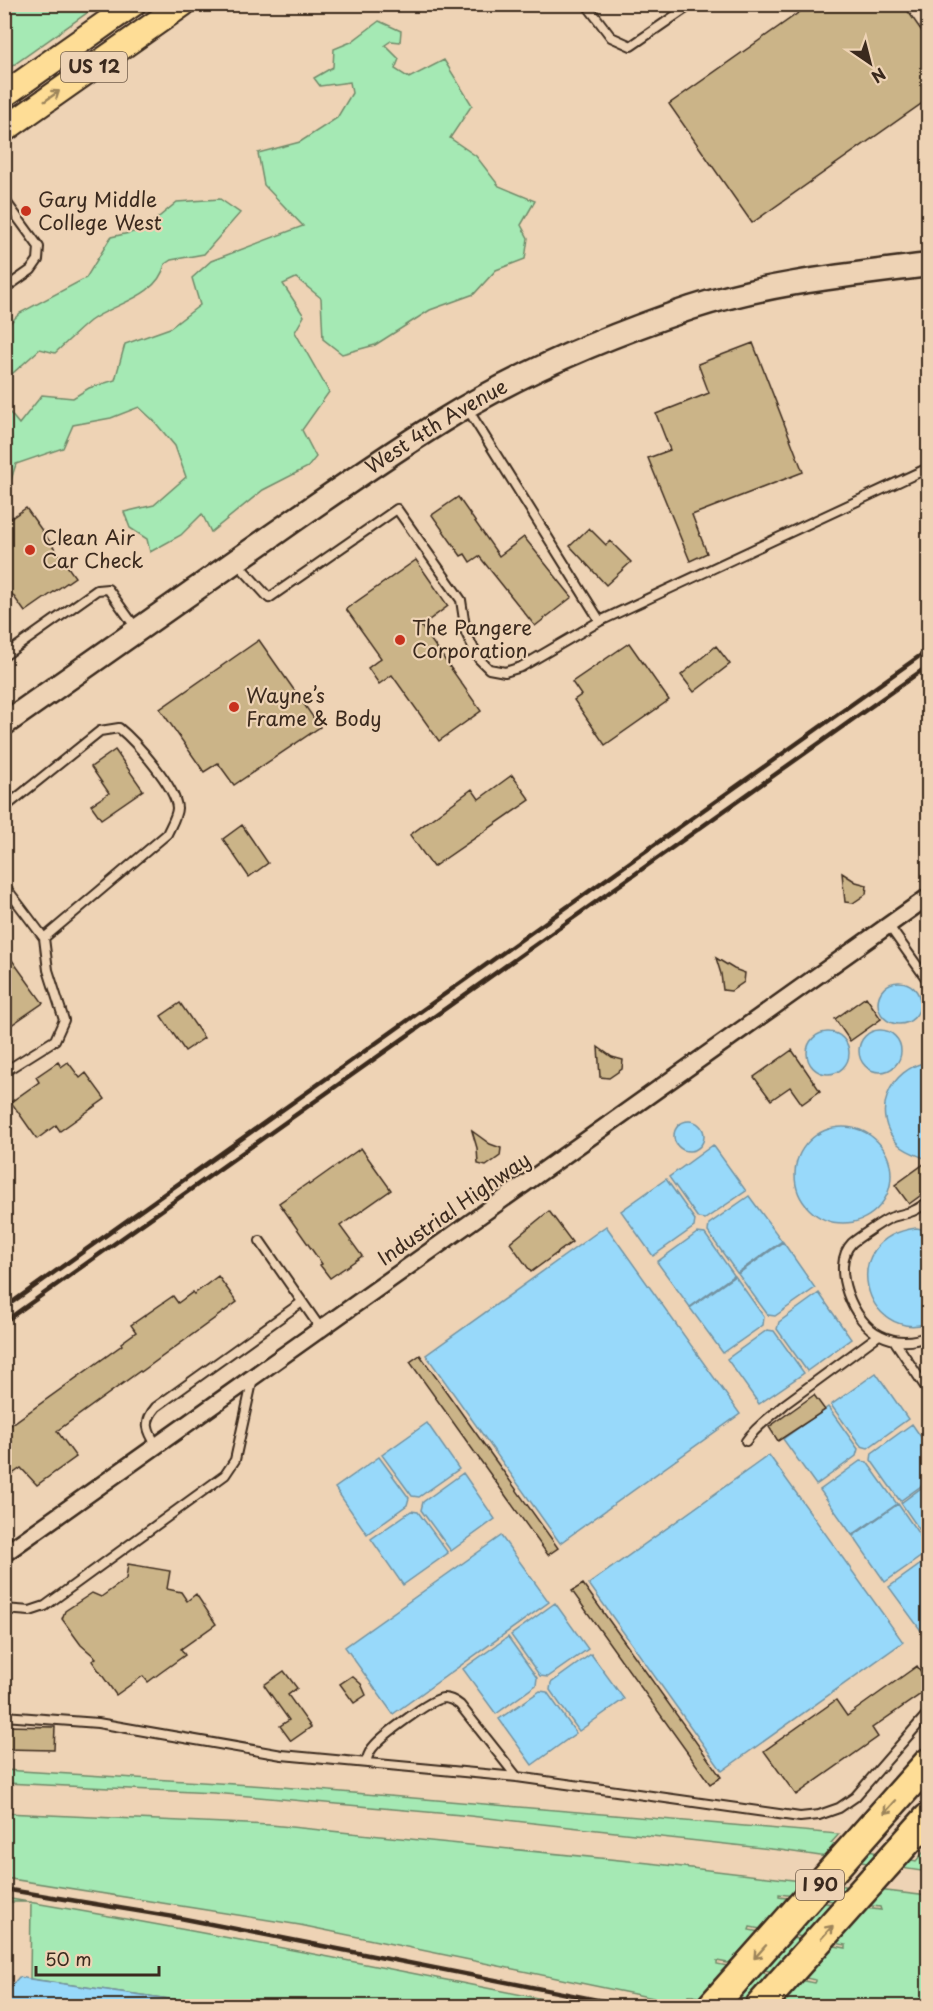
<svg xmlns="http://www.w3.org/2000/svg" width="933" height="2011" viewBox="0 0 933 2011" font-family="'Playpen Sans',sans-serif">
<style>
.green{fill:#a5e9b4;stroke:#708a69;stroke-width:1.5;fill-rule:evenodd}
.water{fill:#98d9fa;stroke:#7393a2;stroke-width:1.5}
.building{fill:#cbb488;stroke:#3b2a1e;stroke-width:1.5}
.lines{fill:none;stroke-linecap:round;stroke-linejoin:round}
.service-casing{stroke:#3b2a1e;stroke-width:12}
.minor-casing{stroke:#3b2a1e;stroke-width:20}
.secondary-casing{stroke:#3b2a1e;stroke-width:27}
.primary-casing{stroke:#3b2a1e;stroke-width:28}
.motorway-casing{stroke:#3b2a1e;stroke-width:33}
.service{stroke:#eed3b5;stroke-width:8}
.minor{stroke:#eed3b5;stroke-width:15}
.secondary{stroke:#eed3b5;stroke-width:22}
.primary{stroke:#fedd96;stroke-width:24}
.motorway{stroke:#fedd96;stroke-width:28}
.rail{stroke:#3b2a1e;stroke-width:4.5}
.oneway{stroke:#9c845a}
.poi-dot{fill:#c8321e;stroke:#eed3b5;stroke-width:2}
.labels{text-anchor:middle;stroke-width:4.5;stroke-linejoin:round;paint-order:stroke}
.shield{fill:#eed3b5;stroke:#715d4b;stroke-width:1.5}
.shield-label{font-size:18px;font-weight:bold;fill:#3b2a1e}
.poi-label{font-size:20px;fill:#3b2a1e;stroke:#eed3b5;text-anchor:start}
.street-label{font-size:20px;fill:#3b2a1e;stroke:#eed3b5}
</style>
<rect width="100%" height="100%" fill="#eed3b5"/>
<filter id="ink" filterUnits="userSpaceOnUse"><feTurbulence type="fractalNoise" baseFrequency=".0167" numOctaves="2"/><feDisplacementMap in="SourceGraphic" scale="12" xChannelSelector="R" yChannelSelector="G"/><feConvolveMatrix kernelMatrix="1 2 1 2 8 2 1 2 1" color-interpolation-filters="sRGB"/></filter>
<g filter="url(#ink)">
<path class="green" d="M5,4h93v1l-93,66z
M379,21l22,10 -1,11 -9,-1 -6,4 14,14 -4,10 14,9 35,-18 28,45 -22,33 26,18 23,30 36,15 -14,24 7,13 -3,21 -29,11 -22,24 -44,16 -55,35 -33,9 -19,-15 -2,-41 -25,-20 -13,6 21,32 -9,16 34,60 -27,38 14,27 -8,10 -45,23 -52,42 -9,-18 -21,21 -31,17 -3,-13 -17,-11 -6,-16 30,-7 32,-28 -11,-31 -21,-25 -15,-14 -28,11 -38,7 -10,23 -47,16 -5,16 -6,8 1,-80 13,16 23,-29 31,3 16,-10 26,-8 10,-36 45,-16 30,-23 -8,-27 19,-17 92,-35 -39,-41 -6,-32 42,-11 37,-24 15,-25 -2,-11 -30,4 -6,-8 19,-11 1,-18 17,-7z
M220,199l20,14 -36,41 -33,6 -6,4c-8,34 -51,39 -75,57 -12,10 -23,21 -35,32l-15,-4 -35,31v-52l15,-15 66,-35 25,-41 32,-7 34,-28z
M4,1770l278,17 557,47 -8,9 85,18 12,-14v25l-148,-22 -319,-35 -247,-22 -209,-10z
M5,1813l266,12 378,38 279,33v110h-185l-55,-11v2l42,9h-38l-392,-81 -295,-47zM779,1894l101,13 1,3 -102,-13zM750,1927l96,18v3l-97,-18zM717,1961l99,19v1l-1,2 -98,-19z
M5,1898c191,32 382,70 572,108h-359l-188,-27 1,-77h-26z"/>
<path class="water" d="M878 1003a21 21 0 1 1 42 0a21 21 0 1 1-42 0Z
M859 1051a21 21 0 1 1 42 0a21 21 0 1 1-42 0Z
M807 1053a21 21 0 1 1 42 0a21 21 0 1 1-42 0Z
M928,1062v96l-1,1c-10,-4 -21,-7 -29,-15 -29,-30 -8,-76 30,-82z
M674 1136a15 15 0 1 1 30 0a15 15 0 1 1-30 0Z
M795 1175a48 48 0 1 1 96 0a48 48 0 1 1-96 0Z
M713,1145l33,46 -41,28 -7,-1 -29,-41z
M666,1179l29,41 -1,7 -41,29 -32,-45z
M749,1196l33,45 -45,32 -29,-41 1,-8z
M606,1226l134,188 -180,129 -134,-188z
M916,1228l12,2v93c-62,20 -94,-84 -12,-95z
M697,1233l8,1 29,41 -44,32 -33,-45z
M783,1242l32,46 -40,28 -7,-1 -30,-41z
M735,1276l29,41 -1,8 -40,28 -33,-45z
M819,1293l32,46 -44,32 -30,-42 2,-7z
M767,1330l7,1 30,42 -45,31 -32,-45z
M876,1373l32,46 -40,29 -7,-2 -30,-41z
M828,1407l30,42 -2,7 -40,29 -33,-46z
M427,1423l32,46 -40,28 -7,-1 -30,-41z
M912,1424l16,23v34l-28,20 -29,-41 1,-7z
M769,1455l134,187 -181,129 -133,-187z
M379,1457l30,41 -2,7 -40,29 -32,-46z
M860,1461l7,1 30,42 -45,31 -32,-45z
M463,1473l32,46 -44,32 -30,-41 2,-8z
M928,1483v59l-27,-39z
M898,1504l29,42 -1,7 -41,29 -32,-46z
M411,1511l7,1 30,41 -45,32 -32,-46z
M501,1536l48,66 -156,112 -48,-67z
M928,1559v68l-6,5 -33,-45z
M555,1603l33,46 -40,28 -8,-1 -29,-41z
M508,1637l29,41 -1,7 -40,29 -33,-45z
M591,1654l33,45 -45,32 -29,-41 1,-7z
M540,1691l7,1 29,41 -44,32 -33,-46z
M19,1977l11,2 188,27h-213v-13z"/>
<path class="building" d="M811,4h92l25,36v59l-176,124 -83,-119z
M753,343l50,129 -111,43 15,38 -17,8 -42,-103 22,-8 -14,-36 53,-21 -11,-29z
M458,497l41,59 25,-19 48,60 -37,29 -56,-70 -9,6 -5,-8 -4,2 -29,-41z
M26,508l49,69 -50,35 -21,-29v-60z
M589,528l17,17 4,-4 21,21 -25,23 -36,-39z
M416,560l32,46 -27,20 60,85 -42,30 -47,-66 -13,9 -11,-16 13,-10 -35,-49z
M259,640l61,87 -86,58 -16,-22 -14,9 -44,-63z
M629,643l40,57 -64,45 -31,-45 7,-5 -9,-13z
M716,646l14,18 -36,28 -13,-17z
M115,750l28,40 -42,29 -10,-14 18,-12 -18,-26z
M512,775l18,25 -97,67 -23,-32 62,-46 7,10z
M242,825l26,38 -19,14 -26,-38z
M842,873l14,9 11,3 -1,9 -13,9 -8,-1z
M4,949l39,54 -39,27z
M716,958l18,11 11,4 -1,9 -13,9 -8,-1 -2,-16z
M866,997l15,22 -31,22 -15,-22z
M180,1003l24,35 -19,13 -24,-35z
M598,1047l14,10 11,3 -1,9 -13,9 -9,-1z
M792,1050l28,41 -18,13 -12,-17 -19,13 -17,-23z
M58,1062l3,5 7,-5 12,16 6,-5 19,26 -45,32 -4,-6 -19,14 -26,-37 28,-20 -3,-5z
M472,1131l18,13 11,4 -1,8 -14,10 -8,-2 -1,-16z
M361,1148l30,42 -51,36 22,30 -32,22 -10,-13 2,-1 -43,-61 29,-20 1,2z
M928,1161v29l-19,14 -14,-19z
M549,1211l23,31 -41,30 -21,-29z
M218,1276l19,26 -96,70 -1,-1 -83,60 19,26 -39,28 -16,-17 -17,12v-50l118,-85 -1,-2 15,-11 -5,-7 42,-29 5,7 15,-11 1,2z
M420,1355l138,193 -10,7 -138,-193z
M814,1395l11,15 -47,31 -9,-14z
M128,1564l42,7 -3,18 14,3 6,9 9,-7 20,30 -35,25 4,6 -25,18 -12,9 -5,-6 -27,19 -24,-34 4,-3 -15,-13 -19,-26 3,-8 27,-18 9,4 25,-18z
M583,1584l138,193 -11,7 -138,-193z
M917,1666l11,16v7l-56,39 6,9 -82,58 -32,-44 72,-51 11,16z
M284,1671l13,17 -9,7 23,32 -20,14 -11,-15 9,-6 -25,-35z
M352,1676l9,8 5,11 -12,8 -14,-19z
M4,1726l51,1 -1,23 -50,-1z"/>
<g class="lines">
<g class="service-casing">
<path id="service" d="M586,4l25,33 20,9 61,-42
M4,199l35,48 -1,13 -7,10 -27,19
M237,563l32,35 128,-89 64,91 5,33 13,26 10,10 16,3 16,-5 79,-46 -133,-213
M600,621l328,-153
M4,656l93,-66 11,-1 28,39
M4,808l96,-77 19,-3c16,13 57,59 58,80 0,8 -7,19 -10,26l-123,104
M4,885l40,53 4,32 16,50 -9,20 -51,32
M889,926l39,55
M928,1202c-5,3 -10,7 -15,9 -7,3 -16,4 -23,7 -7,3 -32,20 -38,25 -23,23 2,81 28,92 16,8 32,8 48,1
M260,1241l61,88
M894,1340l34,51
M746,1441c10,-15 26,-25 39,-37l94,-69
M157,1446c-10,-15 -14,-24 -1,-39l146,-105
M4,1609l26,2 15,-5 180,-131 10,-15 18,-82
M4,1716l94,7 184,32 235,22 283,40 19,-2 20,-7 16,-11 73,-84
M366,1762c2,-6 3,-11 8,-16 8,-10 57,-47 69,-48 7,0 12,3 17,7l57,72"/>
</g>
<g class="minor-casing">
<path id="minor" d="M4,1554l924,-657"/>
</g>
<g class="secondary-casing">
<g id="secondary">
<path id="s1" d="M4,724c82,-58 164,-115 246,-173 63,-44 126,-89 192,-130 77,-48 163,-84 249,-113 76,-25 158,-33 237,-43"/>
</g>
</g>
<g class="primary-casing">
<path id="primary" d="M4,95l129,-91
M4,130l179,-126"/>
</g>
<g class="motorway-casing">
<path id="motorway" d="M712,2006l216,-243
M760,2006l168,-188"/>
</g>
<use href="#service" class="service"/>
<use href="#minor" class="minor"/>
<use href="#secondary" class="secondary"/>
<use href="#primary" class="primary"/>
<use href="#motorway" class="motorway"/>
<path class="rail" d="M4,1308l924,-658
M4,1322l924,-656
M4,1889l176,29 448,88"/>
</g>
<defs><path id="oneway-shaft" d="M-6 0H5M1.5-3L5.5 0L1.5 3" fill="none" stroke-width="1.6" stroke-linecap="round" stroke-linejoin="round" transform="scale(1.5)"/></defs>
<g class="oneway">
<use href="#oneway-shaft" transform="translate(52 96) rotate(-35)"/>
<use href="#oneway-shaft" transform="translate(890 1807) rotate(132)"/>
<use href="#oneway-shaft" transform="translate(827 1932) rotate(-48)"/>
<use href="#oneway-shaft" transform="translate(760 1952) rotate(132)"/>
</g>
</g>
<g class="poi-dot">
<circle cx="26" cy="211" r="6"/>
<circle cx="30" cy="550" r="6"/>
<circle cx="400" cy="640" r="6"/>
<circle cx="234" cy="707" r="6"/>
</g>
<g class="labels">
<g class="shield">
<rect x="61" y="52" width="66" height="30" rx="4.5"/>
<rect x="796" y="1870" width="48" height="30" rx="4.5"/>
</g>
<g class="shield-label">
<text x="94" y="73">US 12</text>
<text x="820" y="1891">I 90</text>
</g>
<g class="poi-label">
<text x="38" y="207">Gary Middle<tspan x="38" dy="23">College West</tspan></text>
<text x="42" y="545">Clean Air<tspan x="42" dy="23">Car Check</tspan></text>
<text x="412" y="635">The Pangere<tspan x="412" dy="23">Corporation</tspan></text>
<text x="246" y="703">Wayne’s<tspan x="246" dy="23">Frame &amp; Body</tspan></text>
</g>
<g class="street-label">
<text dy="7" stroke="none"><textPath href="#s1" startOffset="525">West 4th Avenue</textPath></text>
<text transform="translate(454 1209) rotate(-35)" y="7">Industrial Highway</text>
</g>
</g>
<rect width="933" height="2011" fill="none" stroke="#eed3b5" stroke-width="24"/>
<rect x="12" y="12" width="909" height="1987" fill="none" stroke="#3b2a1e" stroke-width="2" filter="url(#ink)"/>
<g transform="translate(870 63) rotate(145)" stroke="#eed3b5" stroke-width="4.5" paint-order="stroke">
<path d="M0-4.5L10 22L0 15L-10 22Z" fill="#3b2a1e"/>
<text y="-9" font-size="16" font-weight="bold" text-anchor="middle" fill="#3b2a1e">N</text>
</g>
<path d="M36 1966v9h123v-9" fill="none" stroke="#3b2a1e" stroke-width="3"/>
<text x="45" y="1966" font-size="18" fill="#3b2a1e" stroke="#eed3b5" stroke-width="4.5" paint-order="stroke">50 m</text>
</svg>
